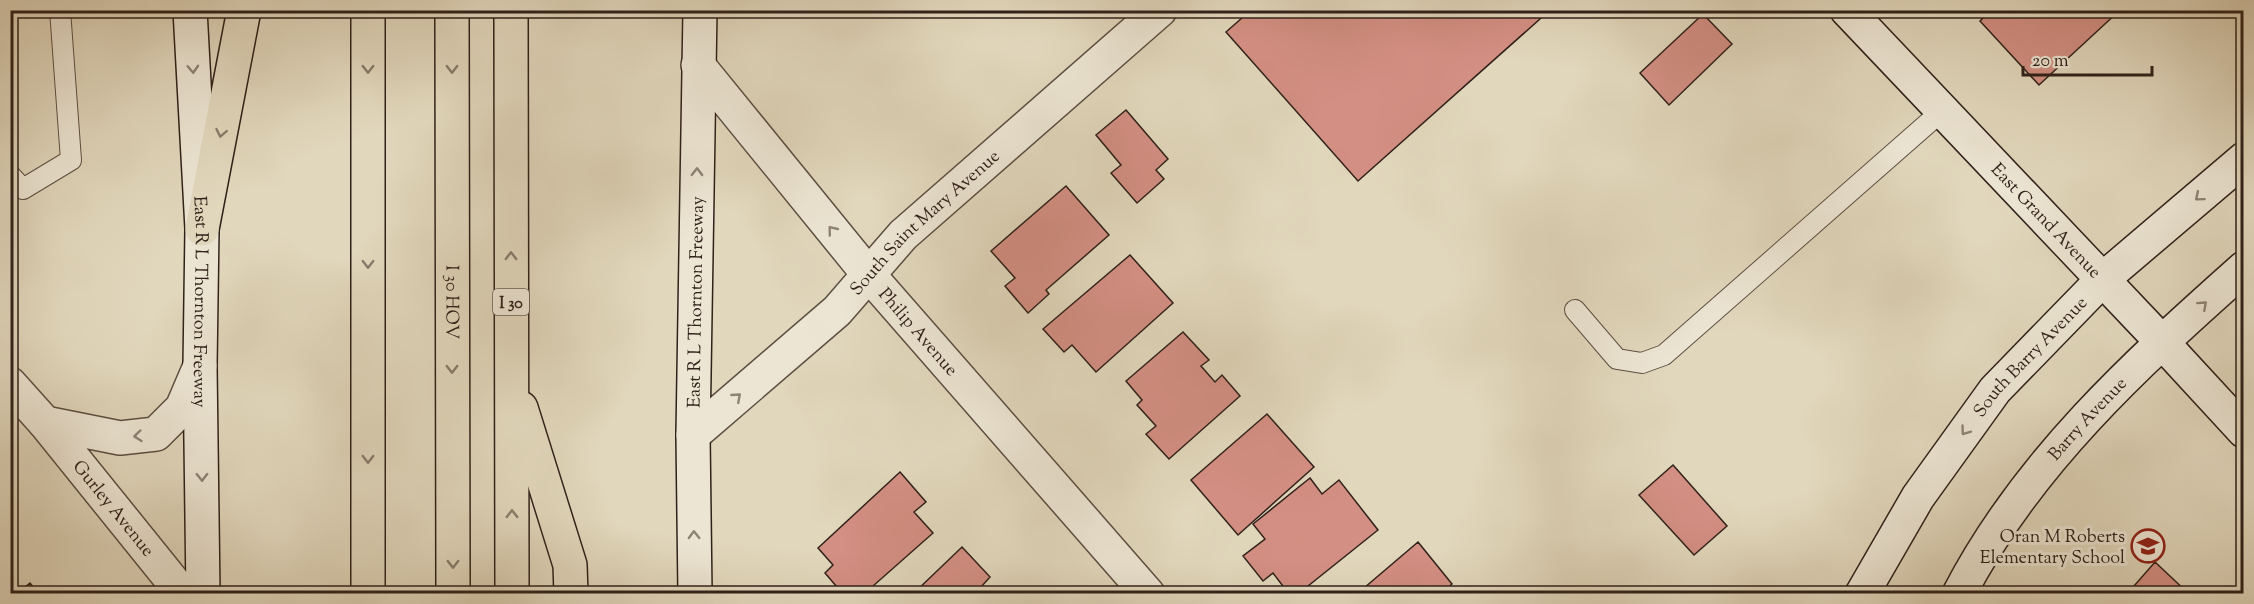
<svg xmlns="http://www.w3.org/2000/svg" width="2254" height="604" viewBox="0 0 2254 604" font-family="'Sorts Mill Goudy',serif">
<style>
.building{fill:#d38f83;stroke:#30211a;stroke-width:1.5}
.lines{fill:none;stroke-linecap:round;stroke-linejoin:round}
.service-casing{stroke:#5c4e42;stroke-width:22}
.minor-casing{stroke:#5c4e42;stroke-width:36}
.secondary-casing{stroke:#30211a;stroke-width:36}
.motorway-casing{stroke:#30211a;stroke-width:36}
.service{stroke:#ece5d3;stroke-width:20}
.minor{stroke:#ece5d3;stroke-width:33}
.secondary{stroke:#ece5d3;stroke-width:33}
.motorway{stroke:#e1d7bc;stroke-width:33}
.oneway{stroke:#8e8376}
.oneway2{stroke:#887c6b}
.labels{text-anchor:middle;stroke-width:6;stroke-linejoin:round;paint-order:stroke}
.shield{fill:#ece5d3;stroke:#685c52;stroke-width:1.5}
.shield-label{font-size:16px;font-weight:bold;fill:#30211a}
.street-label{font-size:18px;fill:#30211a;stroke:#ece5d3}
.poi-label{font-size:18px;fill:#30211a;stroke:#ece5d3;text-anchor:end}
</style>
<rect width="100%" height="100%" fill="#e1d7bc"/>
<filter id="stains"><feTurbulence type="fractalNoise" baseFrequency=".00333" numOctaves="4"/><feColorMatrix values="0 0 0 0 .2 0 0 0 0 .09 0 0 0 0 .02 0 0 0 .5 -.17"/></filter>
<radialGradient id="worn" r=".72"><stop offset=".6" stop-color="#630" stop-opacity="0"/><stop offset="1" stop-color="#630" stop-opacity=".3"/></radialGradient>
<path class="building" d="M1251,10h299l-192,171 -132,-149z
M1991,10h129l-81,75 -59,-64z
M1703,14l29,30 -63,61 -29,-32z
M1126,110l42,49 -12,11 8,9 -27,24 -26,-30 10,-8 -25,-30z
M1066,186l43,49 -63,55 3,4 -21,19 -23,-27 10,-8 -24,-27z
M1130,255l43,48 -77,69 -24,-27 -8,7 -21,-23z
M1183,332l26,28 -8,6 14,16 7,-7 18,21 -71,63 -23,-25 10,-8 -19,-21 5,-5 -16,-19z
M1267,414l47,53 -76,68 -47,-55z
M1673,465l54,61 -33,29 -55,-60z
M900,472l26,30 -12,10 19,21 -69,61 -9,-3 -3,3h-9l-18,-21 8,-8 -15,-17z
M1310,478l12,16 17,-14 39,50 -80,64h-9l-16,-21 -10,8 -20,-25 22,-17 -12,-15z
M1418,542l34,42 -11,10h-84z
M962,547l28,30 -9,10 6,7h-74z
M2155,562l34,32h-62z
M10,580l10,11 10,-8 9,11h-29z"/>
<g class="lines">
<g class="service-casing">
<path id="service" d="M10,175l13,14 48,-29 -11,-150
M1575,310l42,49 25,4 22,-8 279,-245"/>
</g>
<g class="minor-casing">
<g id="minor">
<path id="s1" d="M698,65l171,210 279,319"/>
<path d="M10,384l35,39"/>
<path id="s2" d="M693,435l144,-124 66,-76 257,-225"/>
<path d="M183,594l-138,-171 75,15 36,-4 26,-26 18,-42"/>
</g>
</g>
<g class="secondary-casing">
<g id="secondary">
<path id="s3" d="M190,10l12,219 -2,137 3,228"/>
<path id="s4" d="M1847,10l314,331 83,90"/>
<path id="s5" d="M695,594l-2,-159 7,-425"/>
<path id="s6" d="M1862,594l56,-97 77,-107 108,-111 141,-120"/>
<path id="s7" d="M1959,594c68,-131 176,-229 285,-326"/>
</g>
</g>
<g class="motorway-casing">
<g id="motorway">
<path id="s8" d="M452,10l1,584"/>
<path d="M511,10l1,584"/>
<path d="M202,229l42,-219"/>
<path d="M521,408l49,157 1,29"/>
<path d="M368,594v-584"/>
</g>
</g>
<use href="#service" class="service"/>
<use href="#minor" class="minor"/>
<use href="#secondary" class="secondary"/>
<use href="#motorway" class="motorway"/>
</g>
<defs><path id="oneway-chevron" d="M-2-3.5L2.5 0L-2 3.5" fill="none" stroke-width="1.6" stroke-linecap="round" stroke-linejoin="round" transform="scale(1.5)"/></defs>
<g class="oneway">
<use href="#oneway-chevron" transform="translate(193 69) rotate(87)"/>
<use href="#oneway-chevron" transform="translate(697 172) rotate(-89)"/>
<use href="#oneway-chevron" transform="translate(2199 197) rotate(140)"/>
<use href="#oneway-chevron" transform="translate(832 230) rotate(-129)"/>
<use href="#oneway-chevron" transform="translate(2203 305) rotate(-42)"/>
<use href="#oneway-chevron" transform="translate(737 397) rotate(-41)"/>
<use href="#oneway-chevron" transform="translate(1965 431) rotate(126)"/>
<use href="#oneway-chevron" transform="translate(138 436) rotate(174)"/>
<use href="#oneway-chevron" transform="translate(202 477) rotate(89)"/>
<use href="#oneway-chevron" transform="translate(694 535) rotate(-91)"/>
</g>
<g class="oneway2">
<use href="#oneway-chevron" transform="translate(368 69) rotate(90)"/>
<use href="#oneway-chevron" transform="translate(452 69) rotate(90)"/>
<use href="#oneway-chevron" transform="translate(221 133) rotate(101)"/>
<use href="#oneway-chevron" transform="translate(511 256) rotate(-90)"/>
<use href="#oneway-chevron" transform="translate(368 264) rotate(90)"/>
<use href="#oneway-chevron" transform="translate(452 369) rotate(90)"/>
<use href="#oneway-chevron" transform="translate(368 459) rotate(90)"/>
<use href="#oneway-chevron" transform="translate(512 514) rotate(-90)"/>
<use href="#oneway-chevron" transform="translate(453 564) rotate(90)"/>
</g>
<defs>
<g id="school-ring" transform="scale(1.725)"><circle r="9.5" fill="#ece5d3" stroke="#8f2418" stroke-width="1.5"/><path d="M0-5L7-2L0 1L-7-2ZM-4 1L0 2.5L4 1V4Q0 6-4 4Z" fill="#8f2418"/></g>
</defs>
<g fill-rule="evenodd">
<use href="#school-ring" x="2148" y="546"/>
</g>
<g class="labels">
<rect class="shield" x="493" y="289" width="36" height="26" rx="4.5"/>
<g class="shield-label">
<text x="511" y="308">I 30</text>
</g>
<g class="street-label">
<text dy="6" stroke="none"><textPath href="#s4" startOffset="290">East Grand Avenue</textPath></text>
<text dy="6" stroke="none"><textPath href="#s2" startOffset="315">South Saint Mary Avenue</textPath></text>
<text dy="6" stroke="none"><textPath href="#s3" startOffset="292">East R L Thornton Freeway</textPath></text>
<text dy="6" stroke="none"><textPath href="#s8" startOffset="292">I 30 HOV</textPath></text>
<text dy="6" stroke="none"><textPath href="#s5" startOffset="292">East R L Thornton Freeway</textPath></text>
<text dy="6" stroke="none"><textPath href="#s1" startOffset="346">Philip Avenue</textPath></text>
<text dy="6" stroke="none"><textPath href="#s6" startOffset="292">South Barry Avenue</textPath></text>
<text dy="6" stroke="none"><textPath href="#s7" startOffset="218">Barry Avenue</textPath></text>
<text transform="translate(114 508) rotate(51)" y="6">Gurley Avenue</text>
</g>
<g class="poi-label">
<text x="2125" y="542">Oran M Roberts<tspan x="2125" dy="21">Elementary School</tspan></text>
</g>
</g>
<rect width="2254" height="604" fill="none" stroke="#e1d7bc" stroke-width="36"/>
<rect x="12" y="12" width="2230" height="580" fill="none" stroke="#30211a" stroke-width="3"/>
<rect x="18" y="18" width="2218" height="568" fill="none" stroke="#30211a" stroke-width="1.5"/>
<path d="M2023 66v9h129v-9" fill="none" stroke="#30211a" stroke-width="3"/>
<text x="2032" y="66" font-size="18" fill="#30211a" stroke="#ece5d3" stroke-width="4.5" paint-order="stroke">20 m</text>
<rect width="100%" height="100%" filter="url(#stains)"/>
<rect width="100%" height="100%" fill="url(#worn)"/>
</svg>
